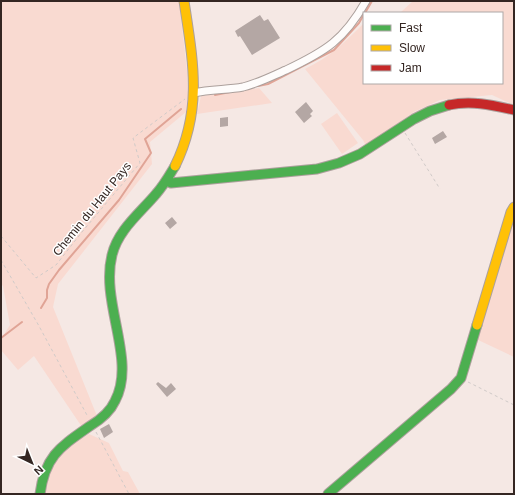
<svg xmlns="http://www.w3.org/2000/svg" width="515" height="495" viewBox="0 0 515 495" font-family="Arial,sans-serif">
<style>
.green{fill:#f9dad1}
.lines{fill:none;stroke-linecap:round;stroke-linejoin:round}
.stream{stroke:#e0a496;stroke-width:2}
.building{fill:#b4a7a4}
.street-casing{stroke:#aca09c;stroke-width:9}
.fast-casing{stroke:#aca09c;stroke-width:11}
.slow-casing{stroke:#aca09c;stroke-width:11}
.jam-casing{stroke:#aca09c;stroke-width:11}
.path{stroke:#d0cac8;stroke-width:1;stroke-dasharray:3 3;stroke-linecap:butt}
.street{stroke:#fefcfb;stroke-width:7}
.fast{stroke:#4caf50;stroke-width:9}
.slow{stroke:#ffc107;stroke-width:9}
.jam{stroke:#c62828;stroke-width:9}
.labels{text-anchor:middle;stroke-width:3;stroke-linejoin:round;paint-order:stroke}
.street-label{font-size:12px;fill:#342622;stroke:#fff}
</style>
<rect width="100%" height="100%" fill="#f5e8e4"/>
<path class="green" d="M1,1h178l8,70 1,21 -2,20 -36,30 2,22 -94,120 -5,23 44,109 -15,11 -48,-71 -16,14 -17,-20v-11l9,-14 -7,-39 -2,-2z
M413,1h101v104l-22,-10 -52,5 -26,12 -48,34 -3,-6 -58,-71c25,-12 40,-27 59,-46v60h138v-70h-110l9,-1z
M259,88l13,15 -75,11 4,-18z
M337,113l21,30 -16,11 -21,-30z
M514,213v144l-38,-18z
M89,434l20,9 14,28 5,1 12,22h-96c3,-11 5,-23 11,-33 8,-12 22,-20 34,-27z"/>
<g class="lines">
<path class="stream" d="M365,13l7,-12
M258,86l10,-2 66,-34 25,-27 5,-9
M215,95l15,-3
M41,308l6,-10v-8l2,-6 10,-14 60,-70 32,-47 -6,-14 36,-30
M1,338l21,-16"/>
</g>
<path class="building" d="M260,15l4,6 4,-2 12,19 -28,17 -12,-19 -2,1 -3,-6z
M306,102l7,9 -3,3 2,2 -8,7 -9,-11z
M228,117v9l-8,1v-9z
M443,131l4,6 -12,7 -3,-6z
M172,217l5,6 -7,6 -5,-6z
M158,382l8,6 5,-5 5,6 -9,8 -11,-13z
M109,424l4,8 -9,6 -4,-9z"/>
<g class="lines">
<g class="street-casing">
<path id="street" d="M194,93c16,-4 34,-3 49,-6 16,-4 29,-11 43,-17 40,-19 58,-30 80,-69"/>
</g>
<g class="fast-casing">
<path id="fast" d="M167,181l4,2 146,-14 22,-6 21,-9 54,-35 16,-8 19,-6
M40,494c5,-38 20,-47 50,-68 10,-6 20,-14 25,-25 22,-41 -15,-98 -3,-146 6,-25 28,-42 44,-61 8,-9 13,-18 19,-28
M328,494l123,-105 10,-11 16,-53"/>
</g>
<g class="slow-casing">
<path id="slow" d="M175,166c28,-57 18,-105 9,-165
M477,325l34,-113 3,-5"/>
</g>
<g class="jam-casing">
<path id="jam" d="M449,105c22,-5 43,0 65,5"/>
</g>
<path class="path" d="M405,133l35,56
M1,236l35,42 20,-13 26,-33 58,-69 -7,-25 52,-39
M1,260l38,66 49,91
M468,382l46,23
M96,432l33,62"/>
<use href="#street" class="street"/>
<use href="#fast" class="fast"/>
<use href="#slow" class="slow"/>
<use href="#jam" class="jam"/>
</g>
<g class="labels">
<g class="street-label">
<text transform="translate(92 209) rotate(-51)" y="4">Chemin du Haut Pays</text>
</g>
</g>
<rect width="515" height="495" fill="none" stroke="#342622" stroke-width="4"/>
<rect x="363" y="12" width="140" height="72" fill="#ffffff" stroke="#aea8a7"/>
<rect x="371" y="25" width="20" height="6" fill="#4caf50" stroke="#aea8a7"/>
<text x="399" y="32" font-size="12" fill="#342622">Fast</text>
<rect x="371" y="45" width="20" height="6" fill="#ffc107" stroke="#aea8a7"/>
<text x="399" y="52" font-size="12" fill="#342622">Slow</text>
<rect x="371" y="65" width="20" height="6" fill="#c62828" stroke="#aea8a7"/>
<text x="399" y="72" font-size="12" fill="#342622">Jam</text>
<g transform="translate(32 463) rotate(137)" stroke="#ffffff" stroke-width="3" paint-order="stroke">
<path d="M0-3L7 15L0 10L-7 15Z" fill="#342622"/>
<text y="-6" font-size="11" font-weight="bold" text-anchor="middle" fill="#342622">N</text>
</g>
</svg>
